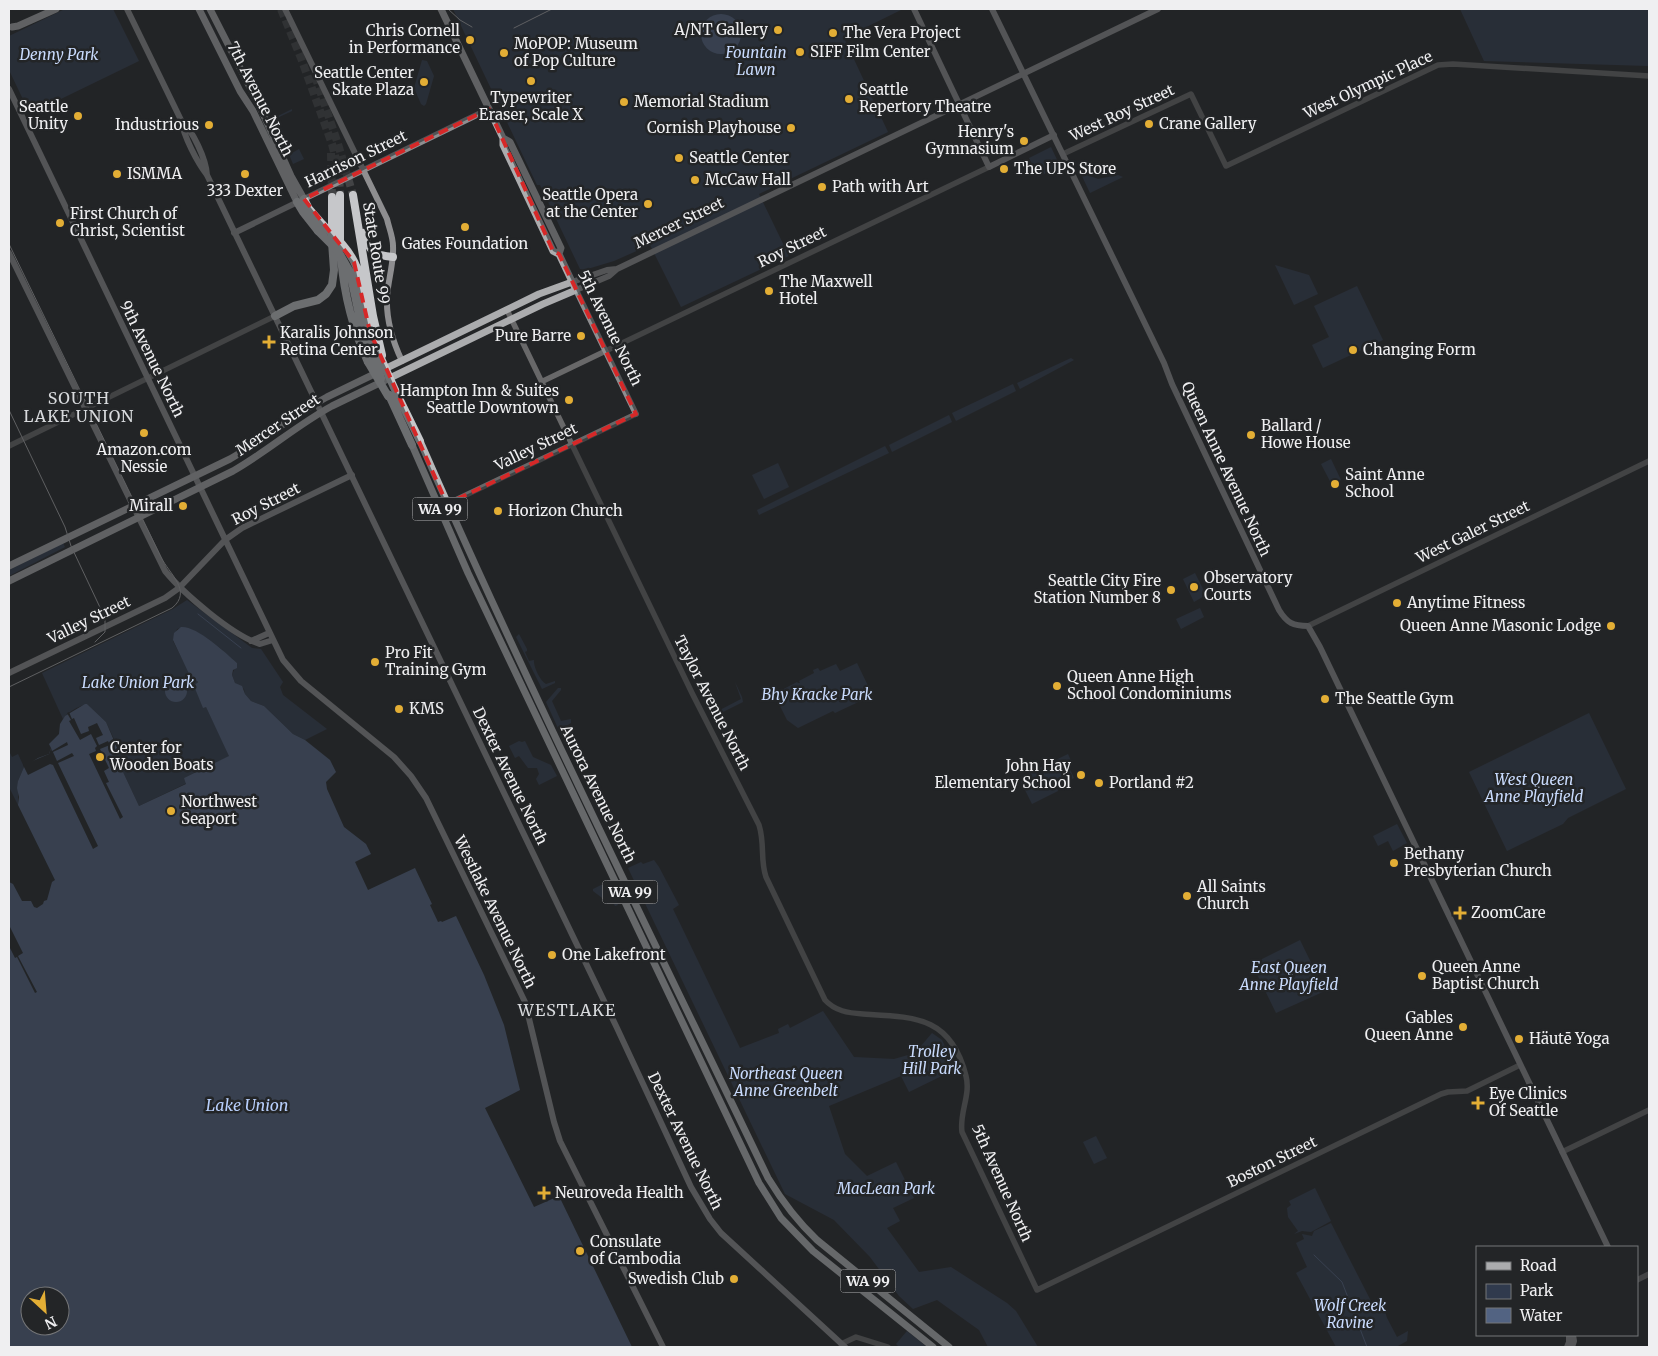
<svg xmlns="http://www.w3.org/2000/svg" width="1658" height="1356" viewBox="0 0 1658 1356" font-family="Merriweather,serif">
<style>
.green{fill:#303a4d}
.water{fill:#526382;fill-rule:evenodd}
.pier{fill:#232527}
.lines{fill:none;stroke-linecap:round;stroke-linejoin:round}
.stream{stroke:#526382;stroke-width:1}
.motorway-tunnel{stroke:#424345;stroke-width:8;stroke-dasharray:8 4;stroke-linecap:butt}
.tertiary{stroke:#686869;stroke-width:5.5}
.secondary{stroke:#8e8e90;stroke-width:6}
.primary{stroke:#abacae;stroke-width:7}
.trunk{stroke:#b8babc;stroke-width:7}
.motorway{stroke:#c6c7ca;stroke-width:8}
.tram{stroke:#a7a7a9;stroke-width:1}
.rail{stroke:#a7a7a9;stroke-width:1}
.motorway-bridge{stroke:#c6c7ca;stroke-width:8}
.marked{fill:none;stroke:#d62828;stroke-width:4;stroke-dasharray:10 6;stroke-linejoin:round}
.poi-dot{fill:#e3ae35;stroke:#232527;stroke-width:2}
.labels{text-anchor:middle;stroke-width:5;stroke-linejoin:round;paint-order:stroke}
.shield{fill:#232527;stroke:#b2b2b4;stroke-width:1}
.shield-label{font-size:14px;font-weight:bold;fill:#efeff1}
.poi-label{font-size:15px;fill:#efeff1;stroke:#232527;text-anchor:start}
.park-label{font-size:15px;font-style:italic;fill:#c9dbfd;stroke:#232527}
.street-label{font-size:15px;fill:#efeff1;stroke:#232527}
.neighbourhood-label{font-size:16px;letter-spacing:1px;fill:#d8dadd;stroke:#232527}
.water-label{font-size:16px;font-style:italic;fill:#b8cffc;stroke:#232527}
</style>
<rect width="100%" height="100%" fill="#232527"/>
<path class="green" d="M65,9h48l26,52 -109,53 -21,-44v-34z
M453,9h450l-59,29 44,94 -129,62 30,62 -108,51 -31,-62 -36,16 -30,9 -4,-1 -40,-84h-3z
M1460,9h189v57l-165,-5z
M422,60l5,1 7,15 -8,28 -2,2 -3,-2 -7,-16z
M292,109v2l-15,7 15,35 7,-4 5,10 -11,5 -19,-46z
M1051,147l9,19 -22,11 -9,-19z
M1080,172l18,7 20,-4 5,2 -33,16z
M1275,265l34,10 9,19 -24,11z
M1357,286l26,54 -60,28 -11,-23 17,-8 -15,-31z
M1071,358l3,2 -54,29 -3,-6z
M1013,384l3,7 -60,30 -4,-8z
M949,415l3,7 -60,30 -3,-7z
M885,446l4,7 -130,62 -2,-5z
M1331,459l10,21 -9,5 -11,-21z
M778,463l11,24 -25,12 -12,-24z
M63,543l2,4 -56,29v-6z
M1195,573l11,22 -12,7 -11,-23z
M187,600l65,48 9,1 22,33 -3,5 3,8 44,34 -22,11 -12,-6 -29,-28 -13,-5 -6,-7 -1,-5 -9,-6 -3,-8 5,-12c-12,-11 -44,-41 -60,-34l-4,12 20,39h4v4l-2,2 8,21h3l24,49 -46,22 3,5 -48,23 -23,-49 5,-3 -15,-32 -19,-18c-8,2 -20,8 -24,15l-21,-46 131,-64z
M1200,608l4,9 -23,12 -5,-10z
M519,634l8,15v2l-2,1 4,9 5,-1c-1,6 6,21 12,24l9,-3v2l-13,6 -26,-52z
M857,663l14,29 -3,2 1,3 -34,16 -2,-2 -35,17 -11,-8 -13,-26 23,-12 1,1h2l-1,-2 15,-8 -1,-3 5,-2 2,3 16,-7 4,7z
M735,682l7,15 1,5 -24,12 -3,4 7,14 -2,1 -19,-36h3l5,11 6,4 25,-13z
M558,688h3v2l-9,11 9,20 10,-2v4l-10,6 9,19 8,-4 2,1 -7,5h-5l-22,-48z
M1589,713l37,76 -58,29 -5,6 -56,27 -38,-79z
M519,741l3,1 3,-1 8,16 18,8 6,11 -18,9 -3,-6 3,-5 -2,-6h-9l-9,-12 -4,2 -6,-12z
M9,751l3,6 6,-3 6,13 -6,14v24l-9,-18z
M1068,754l4,9 -4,2 6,13 -18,8 2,5 -26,13 -13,-26z
M1397,824l10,19 -14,8 -5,-10 -10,5 -5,-10z
M654,860l5,7 20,38 -6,4 67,139 39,-15 -1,-4 10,-5 2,4 33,-17 31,46 40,2 21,-6 17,-20 10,7 14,29 -47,23 -8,-16 -72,30 16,48 22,22 29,-14 18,36 -21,10 7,13 -13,7 32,44 32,-5 56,36 9,8 22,36h-50l-9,-17 -42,-30 -24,9 -14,-13 -29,-39 -36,-37 -49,-26 -157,-326 13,-6 2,2z
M607,882l11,23 -3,1 -1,-2h-4l-17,-13v-2z
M1300,940l25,51 -49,22 -24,-49z
M1096,1136l11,22 -13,6 -11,-22z
M1315,1188l16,33 -20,11 -9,-1 -8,3 4,-3 -10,-14 -1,-9 4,-3 -2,-4z
M1331,1223l41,80 12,5 3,10 10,19 11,-6 -1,10 -11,6h-60l-40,-74 11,-6 -11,-24 8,-4 -2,-5 10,2 2,-5z
M907,1331l20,16h-28l-3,-3z"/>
<path class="water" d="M701 34a20 20 0 1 1 40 0a20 20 0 1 1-40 0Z
M181,627c16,-1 44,25 56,36v5l-4,2 -1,5 3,8 7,3 3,8 6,7 13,5 29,28 12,6 25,20 6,12 -10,10 1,7 17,38 22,17 5,10 -16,8 13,28 47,-22 17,36 -2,1 8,17 3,-1 1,1 14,-6 28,59 20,50 16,65 -35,18 49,99 25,-11 73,151h-623v-465l4,2 9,17h9l3,6 3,1 6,-4 1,-3 3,-1 5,-18 3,-2 -37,-75 1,-8 -2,-9 1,-7 6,-14 14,-9 11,-4 2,-6 -2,-4 10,-10 1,-10 5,-8 20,-12h2l19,18 12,28 3,4 -5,3 23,49 47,-22 -2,-6 45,-22 -23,-49 -3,1 -9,-22 4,-4 -3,-3 -3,1 -19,-40 1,-7zM30,1296h30v30h-30z
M165 691a11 11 0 1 1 22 0a11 11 0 1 1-22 0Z"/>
<path class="pier" d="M69,712l3,7 2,-1 7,16 8,-3 -1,-4 9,-4 6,12 -7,3 3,7 9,-4 2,4 -10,4 9,19 -5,3 5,11 -3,1 17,34 -3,2 -31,-65 7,-3 -1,-3 2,-2 -6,-12 -11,6 -11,-19 2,-1 -4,-7z
M67,742l1,3 -15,7 4,9 15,-8 2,3 -16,7 40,83 -5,3 -40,-84 -3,-1 -22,11 -5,-10 26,-11 2,-6 1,3z
M9,925l14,28 -5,3 19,36 -2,1 -18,-36 -2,1 -6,-12z"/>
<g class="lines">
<path class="stream" d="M198,614l43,34
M1314,1255l28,27 25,65"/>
<path class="motorway-tunnel" d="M281,9l20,49 31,86 7,27 1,24
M315,76l23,68 15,51
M331,153l1,44"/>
<path class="tertiary" d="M1063,154l128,-60 35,72 212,-101 15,-1 196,12
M507,310l185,383 67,132c6,19 1,35 7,52l59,123c10,11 23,13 38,14 51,3 88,2 103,62 5,19 -7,37 -4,56l75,158 404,-196 7,-2 19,-1 53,-26
M541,382l448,-215
M9,446l266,-130
M447,504l189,-90
M1308,626l341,-165
M1562,1152l87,-42
M1637,1280l12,-6
M841,1344l15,-7 32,10"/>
<path class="secondary" d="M127,9l54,111c3,17 16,42 26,55l410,853 74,159 19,32 11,14 124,114
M285,9l102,210c2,9 6,18 6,27 1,17 -5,34 -6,51 -1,23 5,43 15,64
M914,9l75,158 65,-32
M992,9l142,292 30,62 8,21 107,226c8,13 14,16 29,16l12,21 288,600
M9,89l274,571 18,21 93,76 17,19 15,22 99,204 29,120 6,19 103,206
M181,120c12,11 25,39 26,55
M234,233l255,-124
M9,253l156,318c18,22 68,65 95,73l13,-4
M617,269l-8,7 -33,14 60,124
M572,282l35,-12 10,-1 541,-260
M251,641l18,-8
M9,673l156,-75 14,-10 46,-48 17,-12 110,-53
M1567,1347l2,-5v-7
M1572,1347l2,-6 -1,-6"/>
<path class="primary" d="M199,9l41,82 13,20 44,91
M210,9l50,98 31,69 13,23
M12,27l6,-1 38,-17
M503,138l7,4 51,106 -2,6
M9,566l221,-107c34,-20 64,-44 97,-62l212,-103 33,-12
M9,581l224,-110c35,-20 64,-46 99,-65l211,-102 33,-14 -17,-36 -6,-3 -50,-106v-7l-62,-129"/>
<path class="trunk" d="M420,441c109,249 230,492 348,737 14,23 29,43 49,62l132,107
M412,445l56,128 291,610 22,35 32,33 120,96"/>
<path class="motorway" d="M340,195v50
M353,195l20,121 9,39
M304,199l5,10 14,16
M297,202l6,10 15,19
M363,233c8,19 9,22 30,24
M341,257c3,36 11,71 27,105
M357,268l10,52 9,27
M350,272l12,57 11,30
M275,316l19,-10 24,-6 8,-6 6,-9 2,-15 -2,-28v-45
M396,392l24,49
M389,395l23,50"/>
<path class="tram" d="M9,244l152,313c8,17 32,34 11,51l-163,79
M9,410l56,117 6,19 34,72v14l-10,10"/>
<path class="rail" d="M448,9l12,11 12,7
M514,28l38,-19"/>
<path class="motorway-bridge" d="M323,225c14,13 27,25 34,43
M318,231l20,20 12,21
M380,356l16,36
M373,359l8,19
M368,362l20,34"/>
</g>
<path d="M0 0H1658V1356H0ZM489,109l64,142 6,3 77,160 -189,90 -77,-172 -16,-70 -50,-63z" fill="#232527" fill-opacity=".55" fill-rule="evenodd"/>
<path class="marked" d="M489,109l64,142 6,3 77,160 -189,90 -77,-172 -16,-70 -50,-63z"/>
<g class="poi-dot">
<circle cx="778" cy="30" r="5"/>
<circle cx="833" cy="33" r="5"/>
<circle cx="470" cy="40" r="5"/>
<circle cx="800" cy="52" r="5"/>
<circle cx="504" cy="53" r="5"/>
<circle cx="531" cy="81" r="5"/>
<circle cx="424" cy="82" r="5"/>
<circle cx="849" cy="99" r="5"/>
<circle cx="624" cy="102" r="5"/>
<circle cx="78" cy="116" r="5"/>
<circle cx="1149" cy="124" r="5"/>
<circle cx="209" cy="125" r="5"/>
<circle cx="791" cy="128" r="5"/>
<circle cx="1024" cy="141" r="5"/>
<circle cx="679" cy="158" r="5"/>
<circle cx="1004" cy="169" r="5"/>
<circle cx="117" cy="174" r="5"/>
<circle cx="245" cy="174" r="5"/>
<circle cx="695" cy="180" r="5"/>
<circle cx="822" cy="187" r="5"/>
<circle cx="648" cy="204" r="5"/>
<circle cx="60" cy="223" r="5"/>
<circle cx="465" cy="227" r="5"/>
<circle cx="769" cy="291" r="5"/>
<circle cx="581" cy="336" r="5"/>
<path d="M266.5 334.5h5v5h5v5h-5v5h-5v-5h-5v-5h5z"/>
<circle cx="1353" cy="350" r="5"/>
<circle cx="569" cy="400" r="5"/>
<circle cx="144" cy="433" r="5"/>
<circle cx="1251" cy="435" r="5"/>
<circle cx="1335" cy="484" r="5"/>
<circle cx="183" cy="506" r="5"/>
<circle cx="498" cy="511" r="5"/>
<circle cx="1194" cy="587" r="5"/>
<circle cx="1171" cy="590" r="5"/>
<circle cx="1397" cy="603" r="5"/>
<circle cx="1611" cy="626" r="5"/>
<circle cx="375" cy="662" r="5"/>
<circle cx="1057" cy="686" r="5"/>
<circle cx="1325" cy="699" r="5"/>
<circle cx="399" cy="709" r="5"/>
<circle cx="100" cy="757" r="5"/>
<circle cx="1081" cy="775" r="5"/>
<circle cx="1099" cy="783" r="5"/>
<circle cx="171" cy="811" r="5"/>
<circle cx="1394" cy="863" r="5"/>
<circle cx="1187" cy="896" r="5"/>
<path d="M1457.5 905.5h5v5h5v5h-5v5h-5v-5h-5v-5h5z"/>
<circle cx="552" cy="955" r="5"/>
<circle cx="1422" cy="976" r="5"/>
<circle cx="1463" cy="1027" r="5"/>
<circle cx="1519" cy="1039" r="5"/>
<path d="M1475.5 1095.5h5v5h5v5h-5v5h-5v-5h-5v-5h5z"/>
<path d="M541.5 1185.5h5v5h5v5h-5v5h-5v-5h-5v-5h5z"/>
<circle cx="580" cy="1251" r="5"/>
<circle cx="734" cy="1279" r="5"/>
</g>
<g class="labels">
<g class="shield">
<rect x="412.5" y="497.5" width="55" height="23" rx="4"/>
<rect x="602.5" y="880.5" width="55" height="23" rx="4"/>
<rect x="840.5" y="1269.5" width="55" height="23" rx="4"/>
</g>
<g class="shield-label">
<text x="440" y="514">WA 99</text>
<text x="630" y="897">WA 99</text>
<text x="868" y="1286">WA 99</text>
</g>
<g class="poi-label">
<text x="768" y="35" text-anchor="end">A/NT Gallery</text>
<text x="460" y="36" text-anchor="end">Chris Cornell<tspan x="460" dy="17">in Performance</tspan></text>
<text x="843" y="38">The Vera Project</text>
<text x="514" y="49">MoPOP: Museum<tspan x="514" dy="17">of Pop Culture</tspan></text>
<text x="810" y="57">SIFF Film Center</text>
<text x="414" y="78" text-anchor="end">Seattle Center<tspan x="414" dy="17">Skate Plaza</tspan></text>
<text x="859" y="95">Seattle<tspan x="859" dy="17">Repertory Theatre</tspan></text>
<text x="531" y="103" text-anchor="middle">Typewriter<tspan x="531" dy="17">Eraser, Scale X</tspan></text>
<text x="634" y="107">Memorial Stadium</text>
<text x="68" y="112" text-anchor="end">Seattle<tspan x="68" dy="17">Unity</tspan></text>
<text x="1159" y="129">Crane Gallery</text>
<text x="199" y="130" text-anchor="end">Industrious</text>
<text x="781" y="133" text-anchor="end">Cornish Playhouse</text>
<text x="1014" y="137" text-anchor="end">Henry's<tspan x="1014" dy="17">Gymnasium</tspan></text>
<text x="689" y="163">Seattle Center</text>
<text x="1014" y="174">The UPS Store</text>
<text x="127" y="179">ISMMA</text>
<text x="705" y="185">McCaw Hall</text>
<text x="832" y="192">Path with Art</text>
<text x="245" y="196" text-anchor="middle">333 Dexter</text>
<text x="638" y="200" text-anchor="end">Seattle Opera<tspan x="638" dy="17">at the Center</tspan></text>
<text x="70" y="219">First Church of<tspan x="70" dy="17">Christ, Scientist</tspan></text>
<text x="465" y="249" text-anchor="middle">Gates Foundation</text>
<text x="779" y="287">The Maxwell<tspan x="779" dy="17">Hotel</tspan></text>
<text x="280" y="338">Karalis Johnson<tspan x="280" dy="17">Retina Center</tspan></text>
<text x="571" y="341" text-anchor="end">Pure Barre</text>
<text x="1363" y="355">Changing Form</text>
<text x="559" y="396" text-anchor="end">Hampton Inn &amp; Suites<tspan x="559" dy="17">Seattle Downtown</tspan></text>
<text x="1261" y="431">Ballard /<tspan x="1261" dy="17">Howe House</tspan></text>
<text x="144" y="455" text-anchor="middle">Amazon.com<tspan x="144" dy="17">Nessie</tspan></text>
<text x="1345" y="480">Saint Anne<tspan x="1345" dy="17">School</tspan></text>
<text x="173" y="511" text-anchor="end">Mirall</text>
<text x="508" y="516">Horizon Church</text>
<text x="1204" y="583">Observatory<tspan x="1204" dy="17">Courts</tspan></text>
<text x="1161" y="586" text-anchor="end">Seattle City Fire<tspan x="1161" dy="17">Station Number 8</tspan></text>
<text x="1407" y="608">Anytime Fitness</text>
<text x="1601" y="631" text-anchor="end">Queen Anne Masonic Lodge</text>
<text x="385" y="658">Pro Fit<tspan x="385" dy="17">Training Gym</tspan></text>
<text x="1067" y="682">Queen Anne High<tspan x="1067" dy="17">School Condominiums</tspan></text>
<text x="1335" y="704">The Seattle Gym</text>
<text x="409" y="714">KMS</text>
<text x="110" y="753">Center for<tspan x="110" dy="17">Wooden Boats</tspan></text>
<text x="1071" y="771" text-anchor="end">John Hay<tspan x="1071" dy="17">Elementary School</tspan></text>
<text x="1109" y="788">Portland #2</text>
<text x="181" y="807">Northwest<tspan x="181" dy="17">Seaport</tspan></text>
<text x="1404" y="859">Bethany<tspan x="1404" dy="17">Presbyterian Church</tspan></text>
<text x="1197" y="892">All Saints<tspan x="1197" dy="17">Church</tspan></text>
<text x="1471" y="918">ZoomCare</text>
<text x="562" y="960">One Lakefront</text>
<text x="1432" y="972">Queen Anne<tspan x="1432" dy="17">Baptist Church</tspan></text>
<text x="1453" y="1023" text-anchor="end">Gables<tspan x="1453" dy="17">Queen Anne</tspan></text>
<text x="1529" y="1044">Häutē Yoga</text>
<text x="1489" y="1099">Eye Clinics<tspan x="1489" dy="17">Of Seattle</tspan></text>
<text x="555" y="1198">Neuroveda Health</text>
<text x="590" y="1247">Consulate<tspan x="590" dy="17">of Cambodia</tspan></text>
<text x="724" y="1284" text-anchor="end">Swedish Club</text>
</g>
<g class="park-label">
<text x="756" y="58">Fountain<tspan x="756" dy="17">Lawn</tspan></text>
<text x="59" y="60">Denny Park</text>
<text x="138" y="688">Lake Union Park</text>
<text x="817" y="700">Bhy Kracke Park</text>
<text x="1534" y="785">West Queen<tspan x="1534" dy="17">Anne Playfield</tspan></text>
<text x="1289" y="973">East Queen<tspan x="1289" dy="17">Anne Playfield</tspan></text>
<text x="932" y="1057">Trolley<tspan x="932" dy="17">Hill Park</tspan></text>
<text x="786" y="1079">Northeast Queen<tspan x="786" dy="17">Anne Greenbelt</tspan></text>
<text x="886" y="1194">MacLean Park</text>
<text x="1350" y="1311">Wolf Creek<tspan x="1350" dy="17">Ravine</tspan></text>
</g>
<g class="street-label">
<text transform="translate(1368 85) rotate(-25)" y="5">West Olympic Place</text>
<text transform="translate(260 99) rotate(63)" y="5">7th Avenue North</text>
<text transform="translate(1122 113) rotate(-25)" y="5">West Roy Street</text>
<text transform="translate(356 159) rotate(-26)" y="5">Harrison Street</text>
<text transform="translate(679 223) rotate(-26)" y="5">Mercer Street</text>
<text transform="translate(792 247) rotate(-26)" y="5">Roy Street</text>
<text transform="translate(376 253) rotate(81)" y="5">State Route 99</text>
<text transform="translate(610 328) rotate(64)" y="5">5th Avenue North</text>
<text transform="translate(152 359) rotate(64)" y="5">9th Avenue North</text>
<text transform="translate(278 425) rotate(-34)" y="5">Mercer Street</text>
<text transform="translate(536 447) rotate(-26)" y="5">Valley Street</text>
<text transform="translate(1226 469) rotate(65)" y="5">Queen Anne Avenue North</text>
<text transform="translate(266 504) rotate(-27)" y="5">Roy Street</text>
<text transform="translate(1473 532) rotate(-26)" y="5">West Galer Street</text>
<text transform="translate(89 620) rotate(-26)" y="5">Valley Street</text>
<text transform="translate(712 703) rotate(63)" y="5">Taylor Avenue North</text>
<text transform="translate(510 776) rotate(64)" y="5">Dexter Avenue North</text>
<text transform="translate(598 794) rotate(64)" y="5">Aurora Avenue North</text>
<text transform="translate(495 912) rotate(64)" y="5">Westlake Avenue North</text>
<text transform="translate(685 1141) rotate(64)" y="5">Dexter Avenue North</text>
<text transform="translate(1272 1162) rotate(-26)" y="5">Boston Street</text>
<text transform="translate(1002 1183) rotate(66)" y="5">5th Avenue North</text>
</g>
<g class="neighbourhood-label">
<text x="79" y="404">SOUTH<tspan x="79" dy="18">LAKE UNION</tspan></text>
<text x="567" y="1016">WESTLAKE</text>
</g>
<g class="water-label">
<text x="247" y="1111">Lake Union</text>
</g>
</g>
<rect width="1658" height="1356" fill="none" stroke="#efeff1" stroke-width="20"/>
<rect x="1476" y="1246" width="162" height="90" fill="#232527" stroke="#757678"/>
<rect x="1486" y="1262" width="25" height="8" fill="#abacae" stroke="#757678"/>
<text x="1520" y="1271" font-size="15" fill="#efeff1">Road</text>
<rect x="1486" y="1284" width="25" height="15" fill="#303a4d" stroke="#757678"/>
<text x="1520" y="1296" font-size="15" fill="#efeff1">Park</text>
<rect x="1486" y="1308" width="25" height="15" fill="#526382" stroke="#757678"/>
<text x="1520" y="1321" font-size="15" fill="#efeff1">Water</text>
<g transform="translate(45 1311) rotate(154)"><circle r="24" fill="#232527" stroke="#757678"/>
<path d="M0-4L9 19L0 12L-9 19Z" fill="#e3ae35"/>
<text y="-8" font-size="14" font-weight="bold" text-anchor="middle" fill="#efeff1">N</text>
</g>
</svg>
